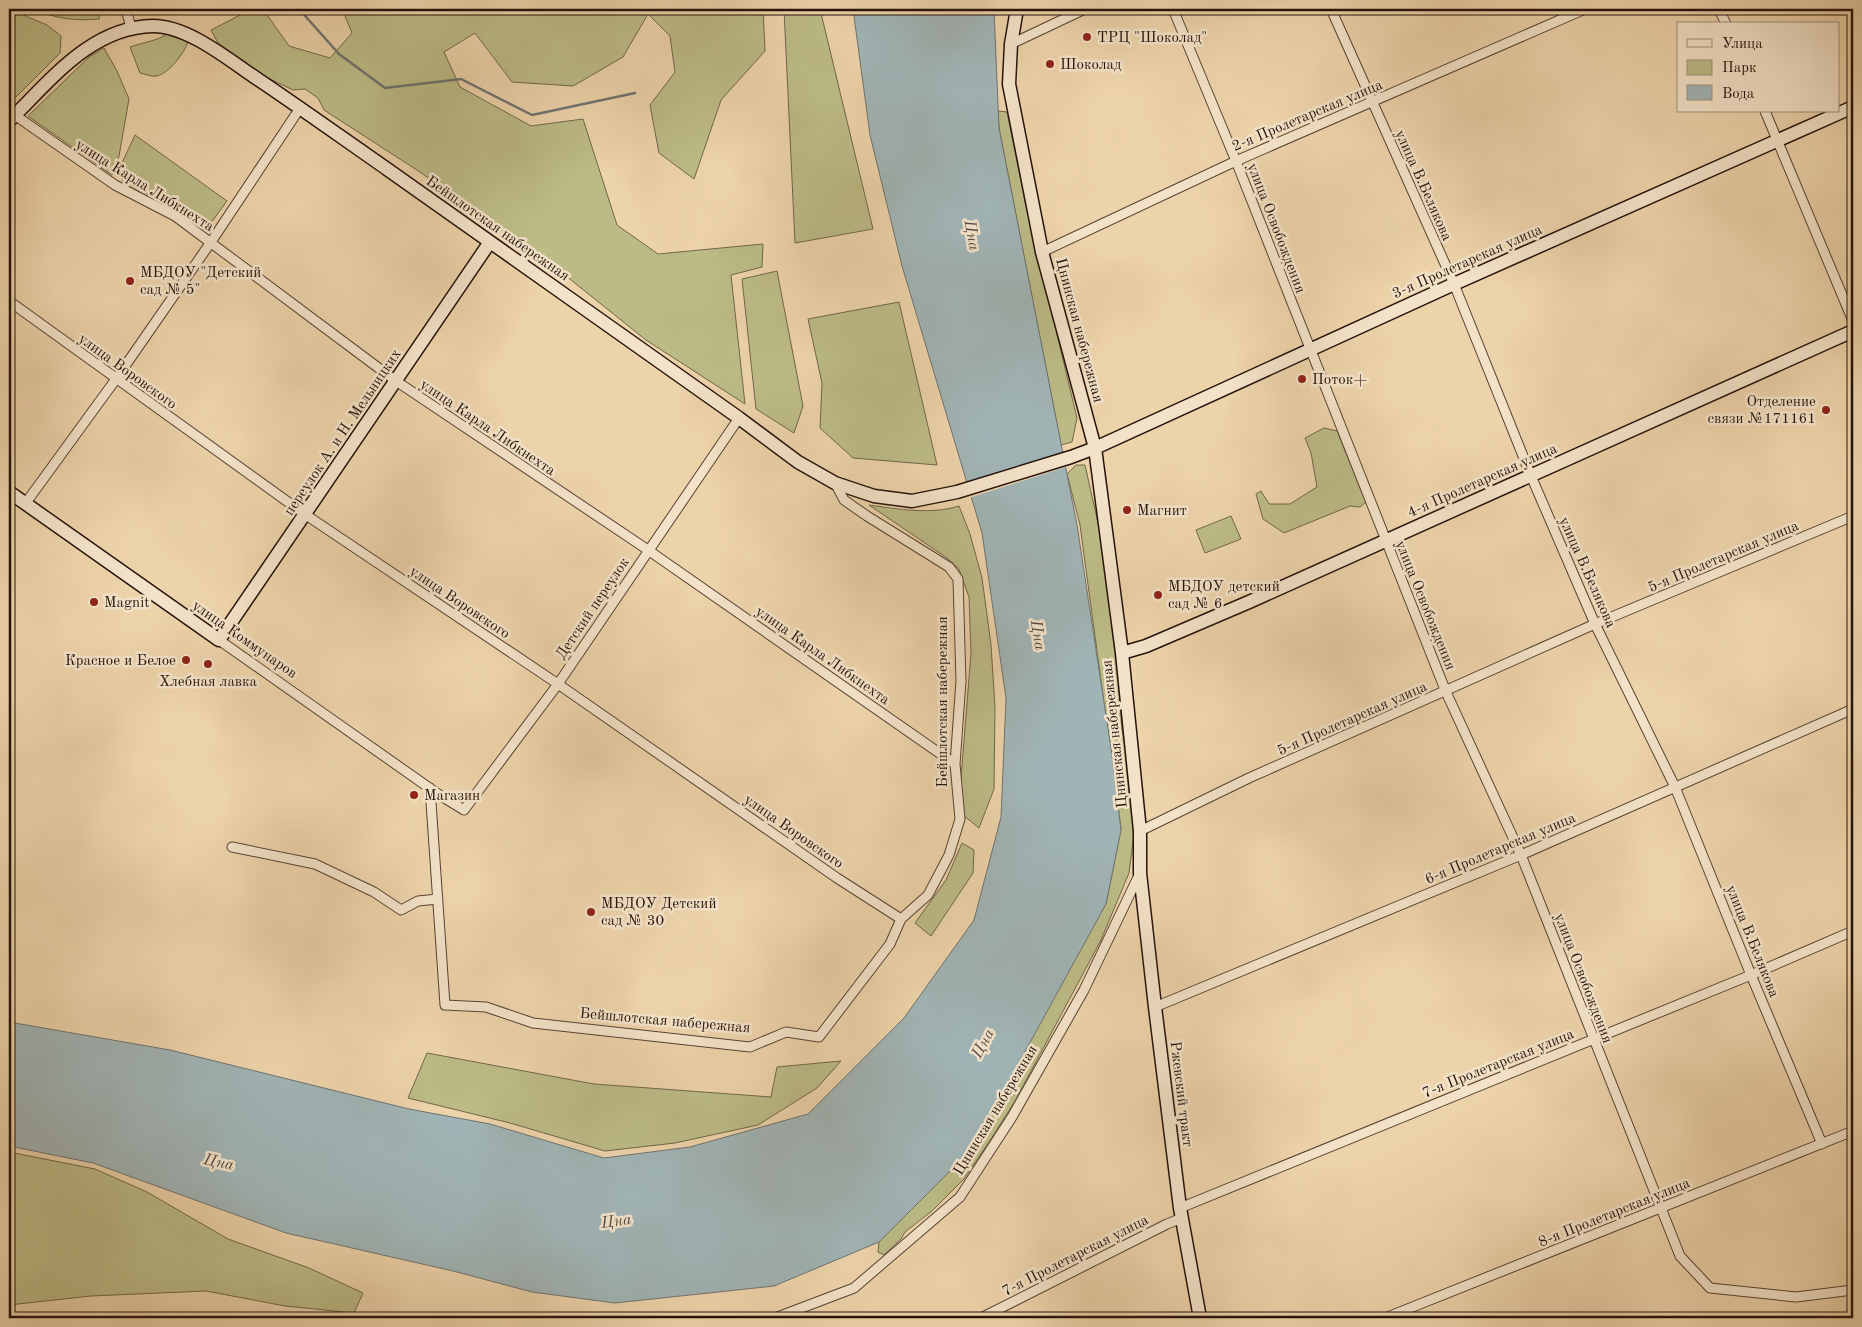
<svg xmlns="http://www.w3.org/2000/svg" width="1862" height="1327" viewBox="0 0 1862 1327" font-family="'Old Standard TT',serif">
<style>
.green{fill:#bcbb86;stroke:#706648}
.water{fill:#a0b4b5;stroke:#6f7371}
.pier{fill:#edd3aa}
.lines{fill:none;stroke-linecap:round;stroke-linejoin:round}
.stream{stroke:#6f7371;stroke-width:2.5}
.street-casing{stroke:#574232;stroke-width:11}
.secondary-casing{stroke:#25120a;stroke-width:15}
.street{stroke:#f3e2c8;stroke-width:9}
.secondary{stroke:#f3e2c8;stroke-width:12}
.poi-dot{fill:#8f2418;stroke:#f3e2c8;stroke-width:2}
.labels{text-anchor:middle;stroke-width:5;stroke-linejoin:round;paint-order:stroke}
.poi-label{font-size:15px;fill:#25120a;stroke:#f3e2c8;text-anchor:start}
.street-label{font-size:15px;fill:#25120a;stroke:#f3e2c8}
.water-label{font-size:16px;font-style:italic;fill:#504b46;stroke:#f3e2c8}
</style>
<rect width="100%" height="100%" fill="#edd3aa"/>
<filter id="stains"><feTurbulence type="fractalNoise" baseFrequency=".004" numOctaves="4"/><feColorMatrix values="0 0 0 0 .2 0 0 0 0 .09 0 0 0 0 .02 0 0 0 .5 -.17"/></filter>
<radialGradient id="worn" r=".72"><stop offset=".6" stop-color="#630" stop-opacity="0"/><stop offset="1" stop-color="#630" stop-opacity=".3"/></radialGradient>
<path class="green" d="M9,9l38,16 14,11 -1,17 -50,50z
M34,9h67l-2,10c-24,2 -43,0 -65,-10z
M263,9l26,37 41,12 22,-25 -10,-24h421l2,42 -44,49 -27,79 -35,-26 -9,-48 25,-33 -5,-36 -22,-22 -25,43 -50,29 -61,-4 -37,-49 -31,19 16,35 71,39 52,-7 34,106 41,29 105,-10 -1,23 -31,8 14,129 -99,-64 -80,-64 -146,-104 -96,-62 -6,-12 -13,-9 -12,1 -27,-13 -48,-34 -7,-13 39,-20z
M784,9h36l53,220 -78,14z
M169,32l19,9c-2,10 -20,34 -32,35 -4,1 -11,-2 -16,-3l-10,-26c13,-5 30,-6 39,-15z
M104,48l13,23 12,28 -10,57 -7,19 -84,-59 61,-59z
M998,111l9,1 18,89 52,217 -5,24 -11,3 -62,-317z
M135,135l92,66 -27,37 -24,-23 -53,-26 -1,-26z
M777,271l26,135 -9,27 -38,-24 -14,-130z
M899,302l38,163 -84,-7 -33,-30 2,-45 -14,-64z
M1324,428l13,3 29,71 -6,5 -10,-1 -66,27 -21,-14 -7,-25 5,-3 8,13h21l27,-17 -6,-34 -6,-15z
M1076,465h9l15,67 18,142 4,55 4,20 8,85 -5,39 -28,67 -86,161 -24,38 -27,40 -32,32 -27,21 -4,7 -17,16 -6,-3 1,-10 227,-338 15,-75 -41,-304 -13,-51z
M869,505c29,4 61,10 90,1l11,28 12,44 9,67 4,62 -1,82 -15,39 -16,-13 -2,-37 10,-125 -2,-56 -10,-28 -12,-11z
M1231,516l10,23 -36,14 -9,-23z
M962,843l12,7 -1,23 -42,63 -16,-13 31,-43z
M427,1053l167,31 177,13 6,-30 64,-6 -24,27 -59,37 -83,18 -70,8 -95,-28 -102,-25z
M9,1152l86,17 52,23 81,47 81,29 54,25 -9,20 -69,-7 -79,-15 -115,5 -82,9z"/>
<path class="water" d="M853,9h141l5,119 78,397 35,230 9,75 -15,74 -135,246 -92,92 -105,44 -159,17 -83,-11 -79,-21 -167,-38 -193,-70 -84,-17v-124l161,28 239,59 81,15 114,34 86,-11 118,-33 96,-96 70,-98 27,-103 5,-119 -24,-165 -80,-267 -32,-131z"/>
<path class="pier" d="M1063,452l3,15 -97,31 -4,-15z"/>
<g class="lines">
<path class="stream" d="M299,9l40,45 46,34 76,-9 71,36 103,-22"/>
<g class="street-casing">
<path id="street" d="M126,9l5,19
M1173,9l63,152 210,531 75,163 159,401 30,32 86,9 57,-7
M1331,9l123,275 77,192 64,148 80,163 76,188 71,169
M1719,9l7,15
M1011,44l74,-35
M9,111l106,74 60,31 221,165 252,169 307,214
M1765,111l88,210
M1042,252l194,-91 349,-152
M9,301l297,214 252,169 279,194 64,41
M25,504l91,-125 95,-137 89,-134
M219,640l219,154 26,16 94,-126 181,-266
M430,788l15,217 41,2 47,16 217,24 36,-15 33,5 71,-93 11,-25 27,-24 21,-40 11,-36 -5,-55 6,-83 -3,-102 -9,-12 -82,-51 -23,-16 -9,-17
M1140,831l109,-53 346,-154 258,-108
M232,847l83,17 59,28 27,18 17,-9 20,-2
M1155,1007l366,-152 332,-146
M1180,1208l571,-233 102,-44
M775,1318l79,-30 106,-91 52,-80 72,-127 55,-115
M981,1318l186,-94 15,-6
M1385,1318l468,-187"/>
</g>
<g class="secondary-casing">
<path id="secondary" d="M1017,9l-6,35 -2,40 33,168 53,196 27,205 18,178v42l15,134 25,201 20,110
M9,121c41,-40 82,-94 144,-95 36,0 77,35 106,54 43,29 85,59 128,89 117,83 235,166 352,249l59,44 37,21 39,13 38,5 45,-9 114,-35 24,-9 359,-164 399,-177
M9,492l210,148 271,-398
M1122,653l24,-7 103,-44 604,-271"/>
</g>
<use href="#street" class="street"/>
<use href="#secondary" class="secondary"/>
</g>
<g class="poi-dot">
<circle cx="1087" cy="37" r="5"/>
<circle cx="1050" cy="64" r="5"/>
<circle cx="130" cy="281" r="5"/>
<circle cx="1302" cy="379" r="5"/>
<circle cx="1826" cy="410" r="5"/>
<circle cx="1127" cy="510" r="5"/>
<circle cx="1158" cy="595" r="5"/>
<circle cx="94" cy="602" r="5"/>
<circle cx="186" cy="660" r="5"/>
<circle cx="208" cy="664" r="5"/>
<circle cx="414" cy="795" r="5"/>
<circle cx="591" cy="912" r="5"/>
</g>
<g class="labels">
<g class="poi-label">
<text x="1097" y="42">ТРЦ "Шоколад"</text>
<text x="1060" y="69">Шоколад</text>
<text x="140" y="277">МБДОУ "Детский<tspan x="140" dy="17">сад № 5"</tspan></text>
<text x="1312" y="384">Поток+</text>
<text x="1816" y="406" text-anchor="end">Отделение<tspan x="1816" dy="17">связи №171161</tspan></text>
<text x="1137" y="515">Магнит</text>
<text x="1168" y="591">МБДОУ детский<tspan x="1168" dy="17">сад № 6</tspan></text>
<text x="104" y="607">Magnit</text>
<text x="176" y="665" text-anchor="end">Красное и Белое</text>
<text x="208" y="686" text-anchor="middle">Хлебная лавка</text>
<text x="424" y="800">Магазин</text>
<text x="601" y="908">МБДОУ Детский<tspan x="601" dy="17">сад № 30</tspan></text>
</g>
<g class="street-label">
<text transform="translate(1307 115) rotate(-23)" y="5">2-я Пролетарская улица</text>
<text transform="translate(145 185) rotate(32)" y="5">улица Карла Либкнехта</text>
<text transform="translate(1424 185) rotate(66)" y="5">улица В.Белякова</text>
<text transform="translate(498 228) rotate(35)" y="5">Бейшлотская набережная</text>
<text transform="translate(1277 228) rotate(69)" y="5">улица Освобождения</text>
<text transform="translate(1467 261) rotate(-24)" y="5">3-я Пролетарская улица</text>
<text transform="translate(1080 330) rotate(75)" y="5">Цнинская набережная</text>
<text transform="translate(128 371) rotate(36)" y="5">улица Воровского</text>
<text transform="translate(488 427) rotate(34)" y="5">улица Карла Либкнехта</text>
<text transform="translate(342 432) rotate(-56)" y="5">переулок А. и Н. Мельницких</text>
<text transform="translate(1482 480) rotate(-24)" y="5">4-я Пролетарская улица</text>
<text transform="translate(1723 556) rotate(-23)" y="5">5-я Пролетарская улица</text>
<text transform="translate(1588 572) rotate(66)" y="5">улица В.Белякова</text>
<text transform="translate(460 602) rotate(34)" y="5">улица Воровского</text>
<text transform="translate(1426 605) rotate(68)" y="5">улица Освобождения</text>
<text transform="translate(592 608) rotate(-56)" y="5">Детский переулок</text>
<text transform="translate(245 639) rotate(35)" y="5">улица Коммунаров</text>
<text transform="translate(823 655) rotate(35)" y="5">улица Карла Либкнехта</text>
<text transform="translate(942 702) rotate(-90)" y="5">Бейшлотская набережная</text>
<text transform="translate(1352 718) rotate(-24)" y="5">5-я Пролетарская улица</text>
<text transform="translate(1114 734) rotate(-96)" y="5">Цнинская набережная</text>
<text transform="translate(794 831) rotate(35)" y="5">улица Воровского</text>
<text transform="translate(1500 848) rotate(-23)" y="5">6-я Пролетарская улица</text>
<text transform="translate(1753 941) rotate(68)" y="5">улица В.Белякова</text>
<text transform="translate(1584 978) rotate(69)" y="5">улица Освобождения</text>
<text transform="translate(665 1020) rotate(5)" y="5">Бейшлотская набережная</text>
<text transform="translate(1498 1063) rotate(-22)" y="5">7-я Пролетарская улица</text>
<text transform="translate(1182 1094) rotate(83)" y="5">Ржевский тракт</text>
<text transform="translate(995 1110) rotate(-59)" y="5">Цнинская набережная</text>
<text transform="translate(1614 1212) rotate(-22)" y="5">8-я Пролетарская улица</text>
<text transform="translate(1075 1255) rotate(-27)" y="5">7-я Пролетарская улица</text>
</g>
<g class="water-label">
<text transform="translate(973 235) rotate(80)" y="6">Цна</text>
<text transform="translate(1039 635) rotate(81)" y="6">Цна</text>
<text transform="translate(982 1043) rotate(-62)" y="6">Цна</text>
<text transform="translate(219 1161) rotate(12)" y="6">Цна</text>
<text transform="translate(616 1220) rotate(-8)" y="6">Цна</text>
</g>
</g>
<rect width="1862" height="1327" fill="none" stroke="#edd3aa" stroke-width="30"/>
<rect x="10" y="10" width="1842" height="1307" fill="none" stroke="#25120a" stroke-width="2.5"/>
<rect x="15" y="15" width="1832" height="1297" fill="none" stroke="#25120a"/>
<rect x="1677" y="22" width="162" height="90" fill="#f3e2c8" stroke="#a18f7c"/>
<rect x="1687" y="39" width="25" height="8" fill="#f3e2c8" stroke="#a18f7c"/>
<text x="1722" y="48" font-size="15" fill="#25120a">Улица</text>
<rect x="1687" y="60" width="25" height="15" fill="#bcbb86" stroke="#a18f7c"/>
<text x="1722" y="72" font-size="15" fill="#25120a">Парк</text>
<rect x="1687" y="85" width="25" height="15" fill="#a0b4b5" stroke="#a18f7c"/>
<text x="1722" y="98" font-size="15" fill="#25120a">Вода</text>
<rect width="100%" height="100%" filter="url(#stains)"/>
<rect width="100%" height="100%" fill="url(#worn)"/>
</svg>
